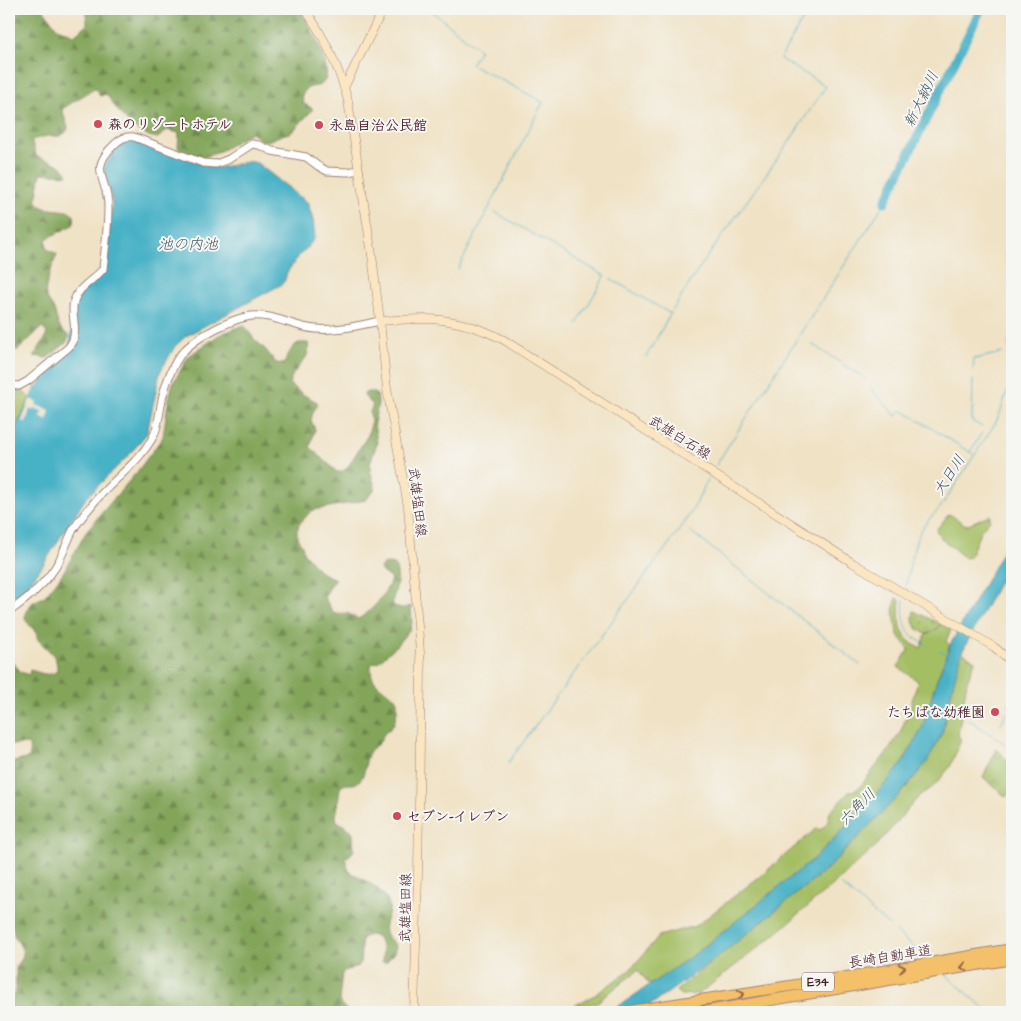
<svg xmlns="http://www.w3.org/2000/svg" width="1021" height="1021" viewBox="0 0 1021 1021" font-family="'Architects Daughter','Klee One',sans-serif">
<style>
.grass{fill:#a4be64;stroke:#776e48}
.forest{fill:url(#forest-firs);stroke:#666242}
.park{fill:url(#park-tufts);stroke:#776e48}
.garden{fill:url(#garden-dots);stroke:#776e48}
.water{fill:#47b1c6;stroke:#486878}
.pier{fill:#f0e2c5}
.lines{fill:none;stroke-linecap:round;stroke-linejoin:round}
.stream{stroke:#47b1c6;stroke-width:1}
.river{stroke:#47b1c6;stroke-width:9}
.tertiary-casing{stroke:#9d8078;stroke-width:9}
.secondary-casing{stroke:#9d8078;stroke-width:9}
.motorway-casing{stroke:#9d8078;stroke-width:12}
.tertiary{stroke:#fff;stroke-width:7}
.secondary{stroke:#fbe6c3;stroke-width:8}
.motorway{stroke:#f4c16a;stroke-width:10}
.oneway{stroke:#966847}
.poi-dot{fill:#d1495b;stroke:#f6f6f2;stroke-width:2}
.labels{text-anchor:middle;stroke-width:4;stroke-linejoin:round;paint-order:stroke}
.shield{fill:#f6f6f2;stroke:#7e6067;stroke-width:1}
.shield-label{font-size:12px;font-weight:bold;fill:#4a1f2b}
.poi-label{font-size:14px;font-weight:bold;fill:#4a1f2b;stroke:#f6f6f2;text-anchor:start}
.street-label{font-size:14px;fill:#4a1f2b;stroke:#f6f6f2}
.water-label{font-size:15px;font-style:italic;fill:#495969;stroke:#f6f6f2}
</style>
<defs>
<pattern id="forest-firs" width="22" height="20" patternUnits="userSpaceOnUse" patternTransform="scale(1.25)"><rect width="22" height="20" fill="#83a55a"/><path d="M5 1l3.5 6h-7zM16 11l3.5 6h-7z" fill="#6d864b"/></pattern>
<pattern id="park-tufts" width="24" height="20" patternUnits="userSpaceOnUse" patternTransform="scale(1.25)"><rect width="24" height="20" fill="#a4be64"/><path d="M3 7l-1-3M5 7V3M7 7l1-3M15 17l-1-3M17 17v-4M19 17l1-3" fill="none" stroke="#889a53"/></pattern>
<pattern id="garden-dots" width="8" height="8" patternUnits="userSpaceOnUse" patternTransform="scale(1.25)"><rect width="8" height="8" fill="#a4be64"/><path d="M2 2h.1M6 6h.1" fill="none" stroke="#889a53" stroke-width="1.8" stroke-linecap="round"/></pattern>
</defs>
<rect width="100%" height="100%" fill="#f6f6f2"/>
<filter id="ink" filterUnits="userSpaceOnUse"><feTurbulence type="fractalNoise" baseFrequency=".02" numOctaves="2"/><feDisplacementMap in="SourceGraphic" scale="10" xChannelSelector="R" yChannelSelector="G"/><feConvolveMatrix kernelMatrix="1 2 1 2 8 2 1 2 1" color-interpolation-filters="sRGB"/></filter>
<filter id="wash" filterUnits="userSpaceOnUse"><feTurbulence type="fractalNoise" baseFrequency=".0096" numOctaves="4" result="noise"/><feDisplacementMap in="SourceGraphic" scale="20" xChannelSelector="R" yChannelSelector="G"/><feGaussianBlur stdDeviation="1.12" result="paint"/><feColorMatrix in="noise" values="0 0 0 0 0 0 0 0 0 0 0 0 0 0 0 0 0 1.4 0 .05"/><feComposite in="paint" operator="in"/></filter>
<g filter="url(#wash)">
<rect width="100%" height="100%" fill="#f0e2c5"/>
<path class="grass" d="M949,514l17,11 24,-10v5l-9,10 -11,27 -5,1 -23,-19 -6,-9z
M897,598l3,2c-2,12 -1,33 10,42 3,2 7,4 11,6l5,-14 11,-5 3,-5 11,6 -5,11 4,4 -14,37 -14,47 -20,35 -35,41 -52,53 -120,96 -45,31 -12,-15 -42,33 -13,2 -8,6 -12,1h-67l24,-3 43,3 10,-6 22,-11 35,-25 29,-34 37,-10 67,-52 54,-46 3,2 8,-8 2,-11 19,-19 9,-3 31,-39 11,-17 9,-22 9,-30 -20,-14 11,-18 -11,-14 -5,-25z
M962,652l13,9 -8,20 -9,54 3,5 -11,27 -16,19 -14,9 -43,50 -37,34 -67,57 -74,58 -18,1 -5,-4 153,-124 73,-75 25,-30 15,-29 12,-53z"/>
<path class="forest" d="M9,9h34l14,19 17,7 13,-10v-15l-3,-1h215c9,14 34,55 26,71 -4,8 -11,5 -17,8 -1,1 -5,5 -6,6l1,9 10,6 -20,22 -4,2 -7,2 -15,6 -7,-1 -9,-8 -27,17 -21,9 -25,-10 1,-15 -12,-3 -9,8c-25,-3 -38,-25 -52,-44l-6,2 -5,-8 -33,21 6,19 -2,4 -6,4h-13l-16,4 6,17c12,4 26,6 31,18l-27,-2 -5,27c1,2 5,6 6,7 7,4 30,1 32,9 1,2 0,7 -1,9l-27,14 1,10 10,5c-3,10 -14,32 -11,42 1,5 6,9 8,14 5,14 2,16 15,26l-3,7 -19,15 -13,-2 11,-17 2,-6 -5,-6 -24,23 -9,-1z
M244,325l10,14 12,11 10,13 8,1c3,-7 8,-19 15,-21 2,0 8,0 9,0 4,14 -10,22 -16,33 0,1 -3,7 -3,8l13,10 15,8v4l-4,6 -2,8 4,10 -5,17 27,25h4l6,-4 21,-33 3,-11 -1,-12 3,-7 -8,-8 -1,-3c5,-4 8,-2 13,1l1,8 -4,20 3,20 -7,21v6l5,17 -1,3 -8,10 -48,9 -7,2 -11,12 -3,7v8l5,7 2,8 16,19 15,7 -11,18 10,17 13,-1 11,6c14,-7 28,-25 33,-40l-9,-7 -2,-4c4,-5 8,-4 15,-3 2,6 3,12 2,18 -1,8 -5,14 -4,22l7,4 11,-3 1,16 -2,7 -15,18 -17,15 -7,2c-1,16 4,19 16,28 3,2 7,4 9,7 3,5 0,21 -3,26 -2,4 -6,5 -8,8 -3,3 -4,7 -6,10 -3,3 -7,4 -9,8 -6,8 -3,21 -10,29 -6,8 -14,0 -20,8l-4,29 1,4 14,9 2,4 1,16 -2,3 -6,5 2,11 2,3c14,8 42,20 39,40 -2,8 -7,14 -3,23 2,4 7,6 10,11l-2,7 -8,9h-4l1,-12 -6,-14 -8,-1 -7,3c-2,10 0,19 -3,28l-15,5 -2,3 -3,26c1,6 7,7 9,12h-336l-1,-8 5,-18v-20l7,-10v-4l-3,-7 -6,-10 -1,-7 -4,-3v-162l21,-5 -1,-14 -20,1v-83l4,1 8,9 8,3 1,-5c9,2 19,8 27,1 1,-19 -11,-20 -20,-33l1,-4 -12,-13 -1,-4 3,-8 4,-6 13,-7 18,-23 25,-44 49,-57 26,-35 5,-35 5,-19 16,-27 30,-21z"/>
<path class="park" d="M9,387l12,1 9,11 -21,44z
M997,749l15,17v25l-6,6 -23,-20z"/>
<path class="garden" d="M914,611l26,13 -3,5 -11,5c-11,-6 -15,-9 -12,-23z"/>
<path class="water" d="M130,139l80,28c5,0 9,1 13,0 12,-1 22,-8 34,-4l51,40 5,17 2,17 -7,10 -9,9 -12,16 -2,8 -3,4 -96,52 -11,10 -15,26 -13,61 -17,21 -44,44 -23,35 -20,32 -18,24 -16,12v-57l1,-4 2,-23 -3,-4v-70l25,-53 35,-39 6,-48 10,-14 15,-12 6,-6 6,-69 -8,-34 17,-27z
M1012,535v22l-50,95 -8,28 -12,53 -15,29 -25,30 -73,75 -111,90 -77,55h-31l85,-58 120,-96 52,-53 35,-41 20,-35 14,-47 14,-37z"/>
<path class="pier" d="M30,399l7,3 -1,3 14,6 -3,9 -7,-3 3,-5 -8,-4 -1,3 -4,-2 -4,13 -4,-1z"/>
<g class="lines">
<path class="stream" d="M429,9l51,41 -9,14 72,38 -85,167
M495,212l110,64 -28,48
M611,279l58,34
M810,343l56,36
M1008,346l4,-10
M646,357l25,-44 29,-46 87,-122 39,-59 -46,-27 29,-50
M973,371l1,-12 28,-6
M973,380l-1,41 10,6
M871,389l25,27 6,-6 71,44
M970,452l12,-19
M716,465l169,-263
M690,531l170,134
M906,585c4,-17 6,-37 14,-53 5,-9 13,-17 20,-24l56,-86 4,-9 12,-36
M904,600c-2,10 0,28 7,35 4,4 9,6 14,9
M940,651l8,3
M1009,705l3,-6
M966,720l5,1 33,22 8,9
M1001,725l5,-13
M508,763l174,-237 14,-22 12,-25
M840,884l49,42
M895,931l31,27
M946,975l43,37"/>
<path class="river" d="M885,202l96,-193"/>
</g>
</g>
<g filter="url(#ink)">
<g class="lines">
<g class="tertiary-casing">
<path id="tertiary" d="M9,385l10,1 9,-5 41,-34c1,-3 3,-4 4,-7 5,-12 -3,-27 1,-39 4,-14 20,-21 29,-32 2,-20 5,-41 5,-61 1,-29 -21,-37 6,-63 6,-6 11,-9 20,-8l69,26 13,1 13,-5 23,-15 7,1 13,6 34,6 12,9 9,5 20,1 12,-2
M9,612c19,-14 38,-29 50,-51 5,-10 9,-21 14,-31 5,-8 12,-17 18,-24 19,-25 48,-42 63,-71 5,-10 6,-29 9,-40 10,-36 19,-49 52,-66 10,-5 20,-10 31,-12 25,-6 47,11 70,12 22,2 44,-4 64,-8"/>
</g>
<g class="secondary-casing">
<path id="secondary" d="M305,9c20,29 34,58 43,92l24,154 8,66 7,68 21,118 11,131 2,31 -3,205 -4,138
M344,88l39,-79
M380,321c15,-1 29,-2 44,-2 28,0 55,8 80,21l349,223 141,84 18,15"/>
</g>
<g class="motorway-casing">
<path id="motorway" d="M624,1012l229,-36 159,-27
M701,1012l311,-53"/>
</g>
<use href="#tertiary" class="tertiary"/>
<use href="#secondary" class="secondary"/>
<use href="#motorway" class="motorway"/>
</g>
<defs><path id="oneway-chevron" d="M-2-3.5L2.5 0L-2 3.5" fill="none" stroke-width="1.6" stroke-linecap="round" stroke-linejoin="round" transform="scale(1.25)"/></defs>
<g class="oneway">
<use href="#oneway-chevron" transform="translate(964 967) rotate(170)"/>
<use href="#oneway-chevron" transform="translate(902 968) rotate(-10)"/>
<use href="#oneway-chevron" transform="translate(741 994) rotate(-9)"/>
</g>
</g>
<g class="poi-dot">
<circle cx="98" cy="124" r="5"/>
<circle cx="319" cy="125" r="5"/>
<circle cx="995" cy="712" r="5"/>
<circle cx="397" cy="816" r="5"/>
</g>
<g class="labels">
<rect class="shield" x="802" y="972.5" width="32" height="19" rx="4"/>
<g class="shield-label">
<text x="818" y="986">E34</text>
</g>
<g class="poi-label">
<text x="108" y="129">森のリゾートホテル</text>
<text x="329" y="130">永島自治公民館</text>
<text x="985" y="717" text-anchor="end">たちばな幼稚園</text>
<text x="407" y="821">セブン-イレブン</text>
</g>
<g class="street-label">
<text transform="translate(680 437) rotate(32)" y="5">武雄白石線</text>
<text transform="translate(418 502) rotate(83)" y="5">武雄塩田線</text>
<text transform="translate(405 908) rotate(-89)" y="5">武雄塩田線</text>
<text transform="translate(890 956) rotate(-9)" y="5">長崎自動車道</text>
</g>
<g class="water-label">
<text transform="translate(921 99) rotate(-64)" y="5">新大納川</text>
<text x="188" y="249">池の内池</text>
<text transform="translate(949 475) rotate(-57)" y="5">大日川</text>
<text transform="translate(857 807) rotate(-45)" y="5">六角川</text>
</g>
</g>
<rect width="1021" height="1021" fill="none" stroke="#f6f6f2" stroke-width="30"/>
</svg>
